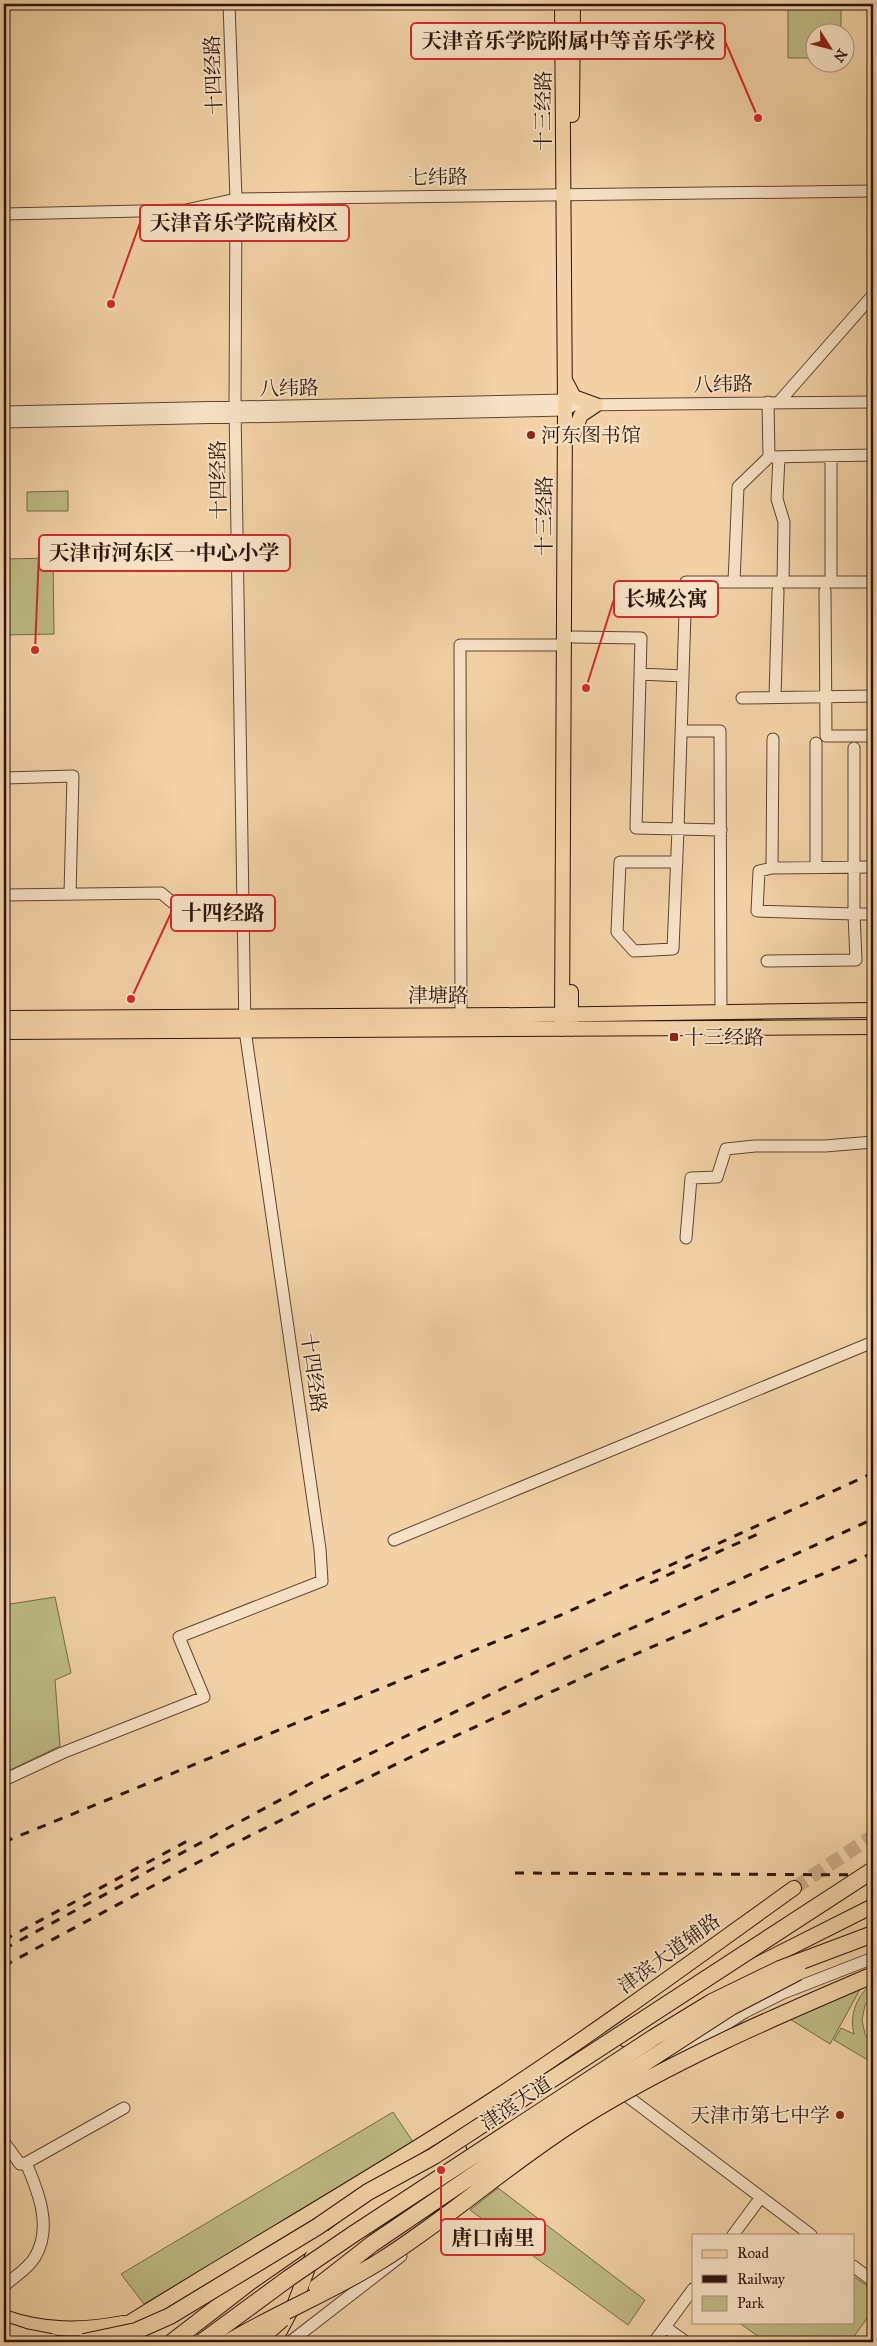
<svg xmlns="http://www.w3.org/2000/svg" width="877" height="2346" viewBox="0 0 877 2346" font-family="'IM FELL Great Primer','Noto Serif SC',serif">
<style>
.green{fill:#bebb84;stroke:#756848}
.lines{fill:none;stroke-linecap:round;stroke-linejoin:round}
.major-tunnel{stroke:#caac87;stroke-width:14;stroke-dasharray:14 7;stroke-linecap:butt}
.minor-casing{stroke:#5e4432;stroke-width:13}
.major-casing{stroke:#2c150b;stroke-width:16}
.highway-casing{stroke:#2c150b;stroke-width:18}
.minor{stroke:#f7e2c5;stroke-width:11}
.major{stroke:#f2d2a6;stroke-width:14}
.highway{stroke:#f2d2a6;stroke-width:16}
.rail{stroke:#2c150b;stroke-width:3;stroke-dasharray:9 9;stroke-linecap:butt}
.highway-bridge-casing{stroke:#2c150b;stroke-width:18;stroke-linecap:butt}
.highway-bridge{stroke:#f2d2a6;stroke-width:16}
.poi-dot{fill:#8f2418;stroke:#f7e2c5;stroke-width:2}
.labels{text-anchor:middle;stroke-width:4;stroke-linejoin:round;paint-order:stroke}
.street-label{font-size:20px;fill:#2c150b;stroke:#f7e2c5}
.poi-label{font-size:20px;fill:#2c150b;stroke:#f7e2c5;text-anchor:start}
.leader{fill:none;stroke:#d62828;stroke-width:2}
.callout-dot{fill:#d62828;stroke:#f7e2c5;stroke-width:2}
.callout{fill:#f7e2c5;stroke:#d62828;stroke-width:2}
.callout-label{font-size:21px;text-anchor:middle;font-weight:bold;fill:#2c150b}
</style>
<rect width="100%" height="100%" fill="#f2d2a6"/>
<filter id="stains"><feTurbulence type="fractalNoise" baseFrequency=".004" numOctaves="4"/><feColorMatrix values="0 0 0 0 .2 0 0 0 0 .09 0 0 0 0 .02 0 0 0 .5 -.17"/></filter>
<radialGradient id="worn" r=".72"><stop offset=".6" stop-color="#630" stop-opacity="0"/><stop offset="1" stop-color="#630" stop-opacity=".3"/></radialGradient>
<path class="green" d="M841,6v26h-27v26h-26v-51z
M68,491v20h-41v-19z
M53,558l1,76 -48,1 -1,-76z
M55,1597l16,76 -16,7 5,66 -56,27v-168z
M873,1983v11l-8,11 -3,15 3,14 8,12v17l-39,-23 7,-12 13,6c-5,-20 3,-39 19,-51z
M863,1984l-33,60 -45,-28z
M393,2112l20,30 -269,162 -23,-30z
M498,2188l147,112 -17,25 -158,-115z
M853,2276l20,14v20l-23,32h-84l-28,-20h115z"/>
<g class="lines">
<path class="major-tunnel" d="M794,1888l79,-52"/>
<g class="minor-casing">
<path id="minor" d="M4,214l182,-4 50,-11 637,-8
M768,402l1,55
M778,403l95,-108
M4,412l561,-12 7,4
M4,422l561,-12 9,-5 299,-3
M873,455l-104,2 -31,30 -4,95h139
M779,457l-2,42 7,23 -1,60
M831,582v-126
M825,591l1,145h47
M573,637l68,1 -5,190 85,2
M640,674l43,2
M775,697l3,-106
M742,698l131,-2
M681,731h39l1,282
M773,739l-1,129 101,-1
M4,778l69,-2 -3,118
M677,862h-57l-3,70 17,19 39,-2 5,-120 8,-247h48
M772,868l-13,3 -2,40 97,3v-166
M816,868v-125
M4,895l157,-2 16,13 30,-1
M767,961l89,-1 -2,-46h19
M461,1015l-1,-370h104
M686,1238l5,-60 26,-1 9,-28 29,-3h70l48,-4
M394,1540l479,-198
M4,1780l58,-27 142,-56 -25,-60 143,-56 -2,-32 -75,-519 -10,-622 1,-209 -7,-195
M673,2059l72,-47 38,-19 90,-35
M619,2090l192,145
M4,2142l16,22 6,-1 98,-55
M733,2235l28,-38
M853,2266l20,15
M4,2286c10,-9 24,-17 31,-29 18,-30 3,-66 -9,-94
M665,2327l21,15
M290,2342l111,-86
M654,2342l39,-53"/>
</g>
<g class="major-casing">
<path id="major" d="M572,115l1,-111
M566,382l8,15 22,8
M574,432l7,-17 15,-10
M4,1018l526,-3 343,-5
M562,1029l3,-619 -3,-406
M571,1029v-37
M4,1032l869,-5
M626,2040l88,-54 159,-80
M4,2317c40,14 77,14 119,6
M111,2334c127,-80 258,-154 384,-236 102,-67 200,-139 299,-210
M274,2342l21,-39 17,-46 7,-10 46,-36 94,-62"/>
</g>
<g class="highway-casing">
<path id="highway" d="M172,2342l79,-61 69,-48"/>
</g>
<use href="#minor" class="minor"/>
<use href="#major" class="major"/>
<use href="#highway" class="highway"/>
<path class="rail" d="M650,1583l110,-50
M4,1842l557,-227 312,-142
M515,1873l358,2
M4,1940l187,-101
M4,1949l313,-169 229,-113 327,-148
M4,1966c106,-58 213,-115 322,-168 180,-88 362,-169 547,-245"/>
<g class="highway-bridge-casing">
<path id="highway-bridge" d="M317,2287l55,-43 150,-102 209,-135 67,-35
M4,2330l21,7 26,5
M84,2342l52,-11 34,-15 147,-89 51,-35 66,-36 439,-286
M202,2342l87,-64 63,-43 301,-197 59,-36 68,-33 93,-35
M229,2342c50,-30 104,-51 153,-82 68,-43 128,-98 197,-141 93,-58 193,-101 294,-144
M256,2342l26,-23"/>
</g>
<use href="#highway-bridge" class="highway-bridge"/>
</g>
<g class="poi-dot">
<circle cx="531" cy="435" r="5"/>
<rect x="669" y="1032" width="10" height="10" rx="2.5"/>
<circle cx="840" cy="2115" r="5"/>
</g>
<g class="labels">
<g class="street-label">
<text transform="translate(213 75) rotate(-92)" y="7">十四经路</text>
<text transform="translate(543 111) rotate(-90)" y="7">十三经路</text>
<text transform="translate(438 177) rotate(-1)" y="7">七纬路</text>
<text transform="translate(723 384) rotate(-1)" y="7">八纬路</text>
<text transform="translate(289 388) rotate(-1)" y="7">八纬路</text>
<text transform="translate(218 480) rotate(-91)" y="7">十四经路</text>
<text transform="translate(544 516) rotate(-90)" y="7">十三经路</text>
<text x="438" y="1002">津塘路</text>
<text transform="translate(314 1373) rotate(82)" y="7">十四经路</text>
<text transform="translate(669 1953) rotate(-36)" y="7">津滨大道辅路</text>
<text transform="translate(516 2103) rotate(-33)" y="7">津滨大道</text>
</g>
<g class="poi-label">
<text x="541" y="442">河东图书馆</text>
<text x="684" y="1044">十三经路</text>
<text x="830" y="2122" text-anchor="end">天津市第七中学</text>
</g>
</g>
<path class="leader" d="M758 118L725 41M111 304L140 223M35 650L39 553M586 688L614 599M131 999L171 913M441 2170L441 2237"/>
<g class="callout-dot">
<circle cx="758" cy="118" r="5"/>
<circle cx="111" cy="304" r="5"/>
<circle cx="35" cy="650" r="5"/>
<circle cx="586" cy="688" r="5"/>
<circle cx="131" cy="999" r="5"/>
<circle cx="441" cy="2170" r="5"/>
</g>
<g class="callout">
<rect x="411" y="23" width="314" height="36" rx="5"/>
<rect x="140" y="205" width="209" height="36" rx="5"/>
<rect x="39" y="535" width="251" height="36" rx="5"/>
<rect x="614" y="581" width="104" height="36" rx="5"/>
<rect x="171" y="895" width="104" height="36" rx="5"/>
<rect x="441" y="2219" width="104" height="36" rx="5"/>
</g>
<g class="callout-label">
<text x="568" y="48">天津音乐学院附属中等音乐学校</text>
<text x="244" y="230">天津音乐学院南校区</text>
<text x="164" y="560">天津市河东区一中心小学</text>
<text x="666" y="606">长城公寓</text>
<text x="223" y="920">十四经路</text>
<text x="493" y="2245">唐口南里</text>
</g>
<rect width="877" height="2346" fill="none" stroke="#f2d2a6" stroke-width="20"/>
<rect x="5" y="5" width="867" height="2336" fill="none" stroke="#2c150b" stroke-width="2.5"/>
<rect x="10" y="10" width="857" height="2326" fill="none" stroke="#2c150b"/>
<rect x="692" y="2234" width="162" height="90" fill="#f7e2c5" stroke="#a6907b"/>
<rect x="702" y="2250" width="25" height="8" fill="#f2d2a6" stroke="#a6907b"/>
<text x="737" y="2258" font-size="15" fill="#2c150b">Road</text>
<rect x="702" y="2275" width="25" height="8" fill="#2c150b" stroke="#a6907b"/>
<text x="737" y="2284" font-size="15" fill="#2c150b">Railway</text>
<rect x="702" y="2296" width="25" height="15" fill="#bebb84" stroke="#a6907b"/>
<text x="737" y="2308" font-size="15" fill="#2c150b">Park</text>
<g transform="translate(830 48) rotate(126)"><circle r="24" fill="#f7e2c5" stroke="#a6907b"/>
<path d="M0-4L9 19L0 12L-9 19Z" fill="#8f2418"/>
<text y="-8" font-size="14" font-weight="bold" text-anchor="middle" fill="#2c150b">N</text>
</g>
<rect width="100%" height="100%" filter="url(#stains)"/>
<rect width="100%" height="100%" fill="url(#worn)"/>
</svg>
